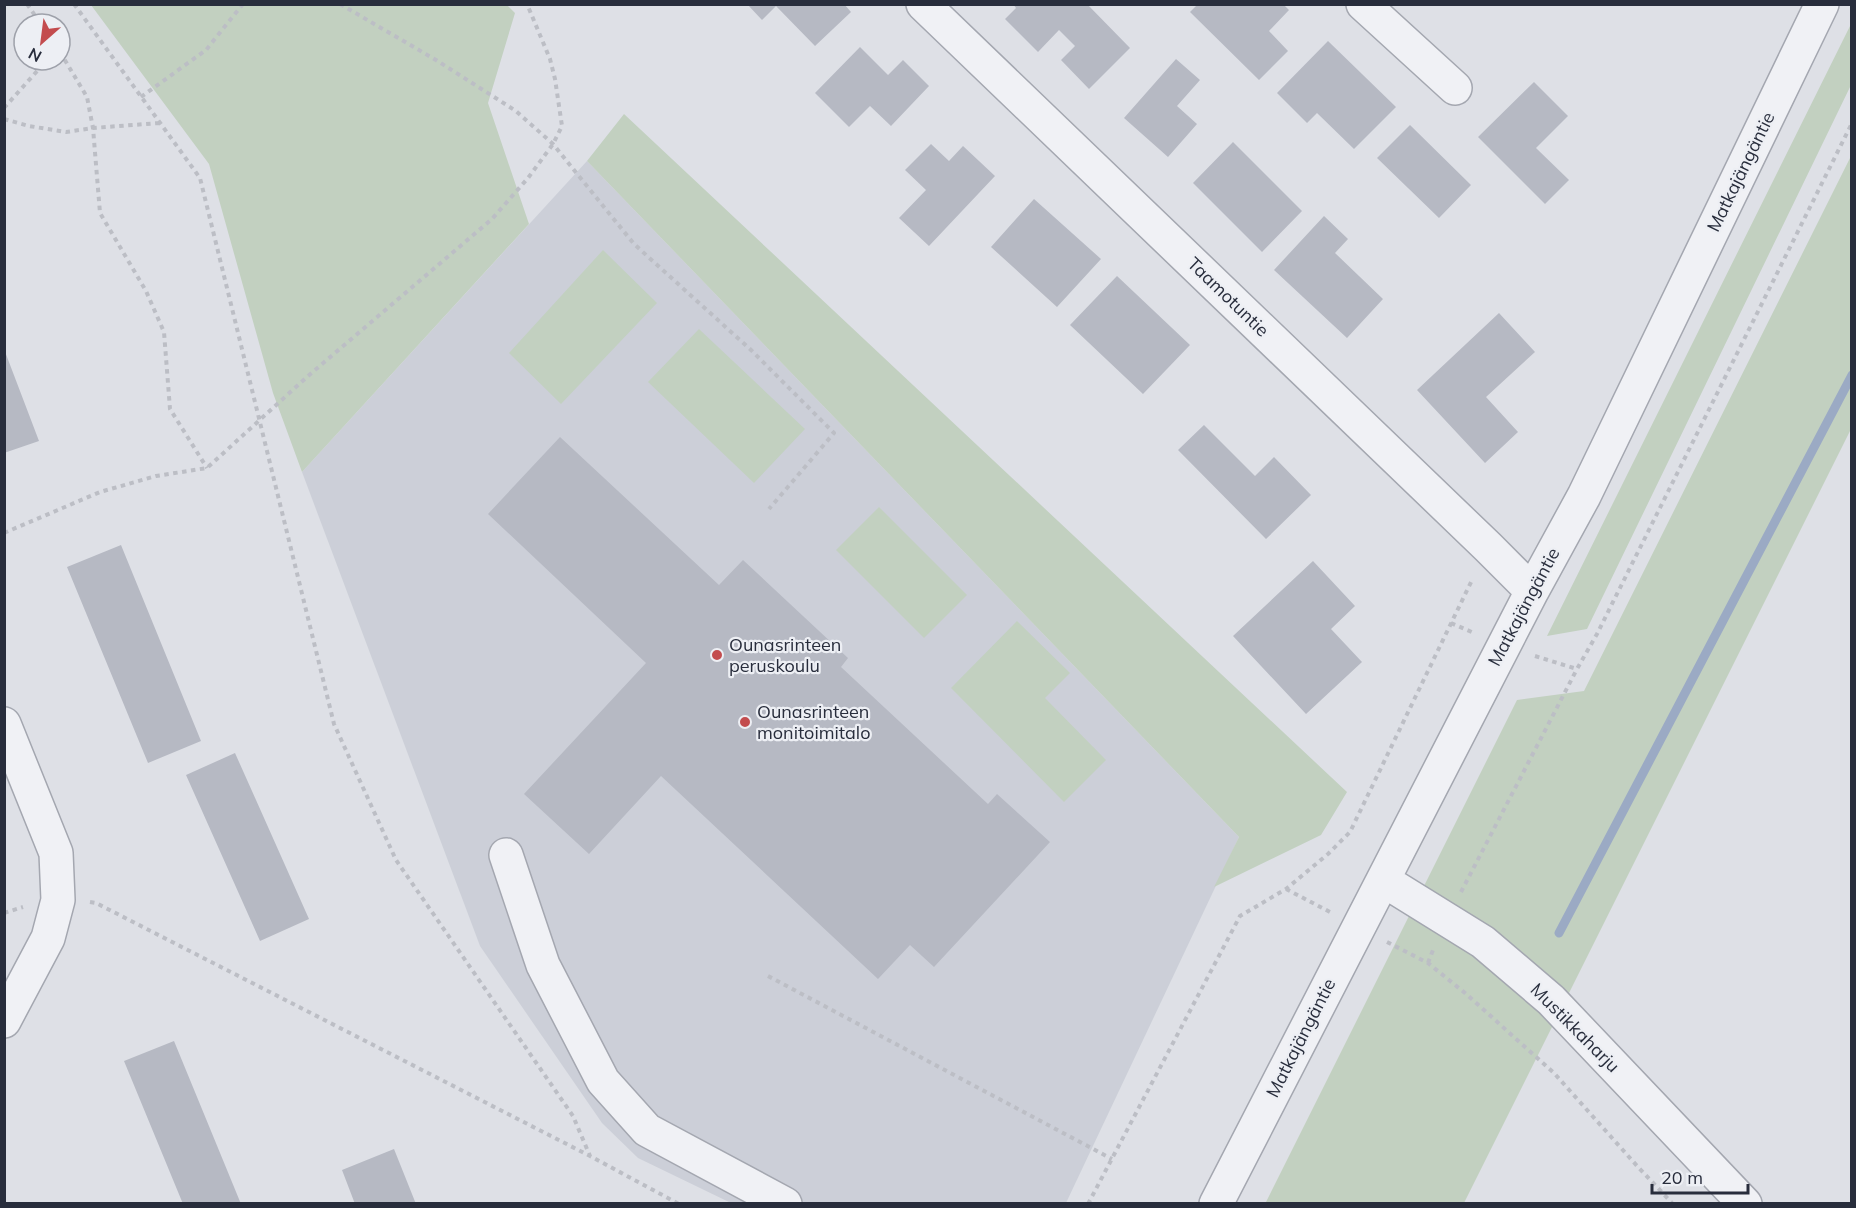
<svg xmlns="http://www.w3.org/2000/svg" width="1856" height="1208" viewBox="0 0 1856 1208" font-family="Mulish,sans-serif">
<style>
.built{fill:#cccfd8}
.green{fill:#c2d0c0}
.lines{fill:none;stroke-linecap:round;stroke-linejoin:round}
.stream{stroke:#9baac4;stroke-width:9}
.building{fill:#b6b9c3}
.minor-casing{stroke:#a4a7b0;stroke-width:36}
.path{stroke:#bcbec5;stroke-width:4;stroke-dasharray:4.5 4.5;stroke-linecap:butt}
.minor{stroke:#f0f1f5;stroke-width:33}
.poi-dot{fill:#c34c4e;stroke:#edeff4;stroke-width:2}
.labels{text-anchor:middle;stroke-width:4.5;stroke-linejoin:round;paint-order:stroke}
.street-label{font-size:18px;fill:#282d3c;stroke:#edeff4}
.poi-label{font-size:18px;fill:#282d3c;stroke:#edeff4;text-anchor:start}
</style>
<rect width="100%" height="100%" fill="#dee0e6"/>
<path class="built" d="M587,161l652,676 -173,366h-335l-93,-45 -36,-35 -122,-177 -178,-474z"/>
<path class="green" d="M507,5l8,8 -27,90 41,121 -227,248 -29,-79 -64,-229 -118,-159z
M1851,24v61l-264,544 -40,7z
M624,114l723,678 -26,43 -107,52 25,-50 -652,-676z
M1851,156v273l-387,774 -199,1 252,-504 67,-9z
M603,250l54,53 -96,101 -52,-51z
M699,329l106,100 -51,54 -106,-101z
M879,507l88,88 -43,43 -88,-88z
M1017,621l53,52 -25,25 61,62 -42,42 -113,-114z"/>
<g class="lines">
<path class="stream" d="M1559,933l293,-558"/>
</g>
<path class="building" d="M747,4h97l7,8 -36,34 -39,-40 -14,14z
M1013,4h74l43,44 -41,41 -28,-29 14,-14 -16,-16 -21,22 -33,-33 11,-11z
M1198,4h85l6,6 -20,21 19,20 -29,29 -69,-68z
M1328,41l68,66 -42,42 -37,-36 -10,10 -30,-30z
M860,47l28,28 15,-15 26,26 -38,40 -21,-20 -21,21 -34,-34z
M1176,59l24,21 -23,26 20,18 -29,33 -44,-39z
M1534,82l34,34 -32,32 33,32 -24,24 -67,-67z
M1410,125l61,60 -32,33 -62,-60z
M1233,142l69,69 -40,41 -69,-69z
M931,144l18,17 14,-15 32,30 -66,70 -30,-28 27,-28 -21,-20z
M1034,199l67,60 -44,48 -66,-60z
M1324,216l24,23 -13,14 48,46 -36,39 -73,-68z
M1117,276l73,69 -47,49 -73,-69z
M1499,313l36,39 -49,45 32,35 -33,31 -68,-73z
M4,349l35,92 -35,12z
M1204,425l51,51 19,-19 37,38 -45,44 -88,-89z
M560,437l159,148 24,-25 105,98 -7,9 147,137 9,-10 53,48 -116,125 -24,-22 -32,34 -217,-203 -72,78 -65,-60 122,-131 -158,-149z
M121,545l80,196 -53,22 -81,-196z
M1313,561l42,45 -24,23 31,33 -56,52 -73,-78z
M235,753l74,166 -49,22 -74,-166z
M174,1041l67,163h-58l-59,-143z
M394,1149l22,55h-61l-13,-34z"/>
<g class="lines">
<g class="minor-casing">
<path id="minor" d="M923,4l565,543 44,44
M1363,4l92,84
M4,724l52,129 2,47 -10,38 -44,83
M506,855l37,110 60,116 44,49 138,74
M1383,880l100,62 68,58 194,204
M1216,1204l316,-613 52,-95 238,-492"/>
</g>
<path class="path" d="M27,4l14,20
M74,4l126,174 134,546 62,136 177,256 17,40
M340,4l96,56 80,51 37,33 81,100 117,106 83,83 -65,76
M60,52l27,45 6,31 7,85 46,78 18,41 6,77 37,59
M141,97l65,-47 37,-46
M4,108l43,-48
M4,119l25,7 37,6 27,-4 66,-5
M4,533l96,-41 56,-16 51,-8 101,-92 184,-157 36,-41 25,-34 9,-18 -7,-47 -5,-20 -23,-55
M1451,623l23,10
M1535,656l42,13 20,-35 255,-511
M1286,889l44,23
M1461,892l116,-223
M90,902l6,1 494,253 89,48
M4,913l19,-6
M1387,942l41,21 37,30 89,80 84,94 35,37
M1428,963l5,-13
M768,976l344,183
M4,1203l2,1
M1088,1204l152,-288 46,-27 42,-35 22,-22 123,-254"/>
<use href="#minor" class="minor"/>
</g>
<g class="poi-dot">
<circle cx="717" cy="655" r="6"/>
<circle cx="745" cy="722" r="6"/>
</g>
<g class="labels">
<g class="street-label">
<text transform="translate(1741 172) rotate(-64)" y="6">Matkajängäntie</text>
<text transform="translate(1228 297) rotate(44)" y="6">Taamotuntie</text>
<text transform="translate(1524 607) rotate(-62)" y="6">Matkajängäntie</text>
<text transform="translate(1575 1028) rotate(45)" y="6">Mustikkaharju</text>
<text transform="translate(1301 1038) rotate(-63)" y="6">Matkajängäntie</text>
</g>
<g class="poi-label">
<text x="729" y="651">Ounasrinteen<tspan x="729" dy="21">peruskoulu</tspan></text>
<text x="757" y="718">Ounasrinteen<tspan x="757" dy="21">monitoimitalo</tspan></text>
</g>
</g>
<rect width="1856" height="1208" fill="none" stroke="#282d3c" stroke-width="12"/>
<g transform="translate(42 42) rotate(208)"><circle r="28" fill="#edeff4" stroke="#9ea1aa" stroke-width="1.5"/>
<path d="M0-4.5L10 22L0 15L-10 22Z" fill="#c34c4e"/>
<text y="-9" font-size="16" font-weight="bold" text-anchor="middle" fill="#282d3c">N</text>
</g>
<path d="M1652 1184v9h96v-9" fill="none" stroke="#282d3c" stroke-width="3"/>
<text x="1661" y="1184" font-size="18" fill="#282d3c" stroke="#edeff4" stroke-width="4.5" paint-order="stroke">20 m</text>
</svg>
